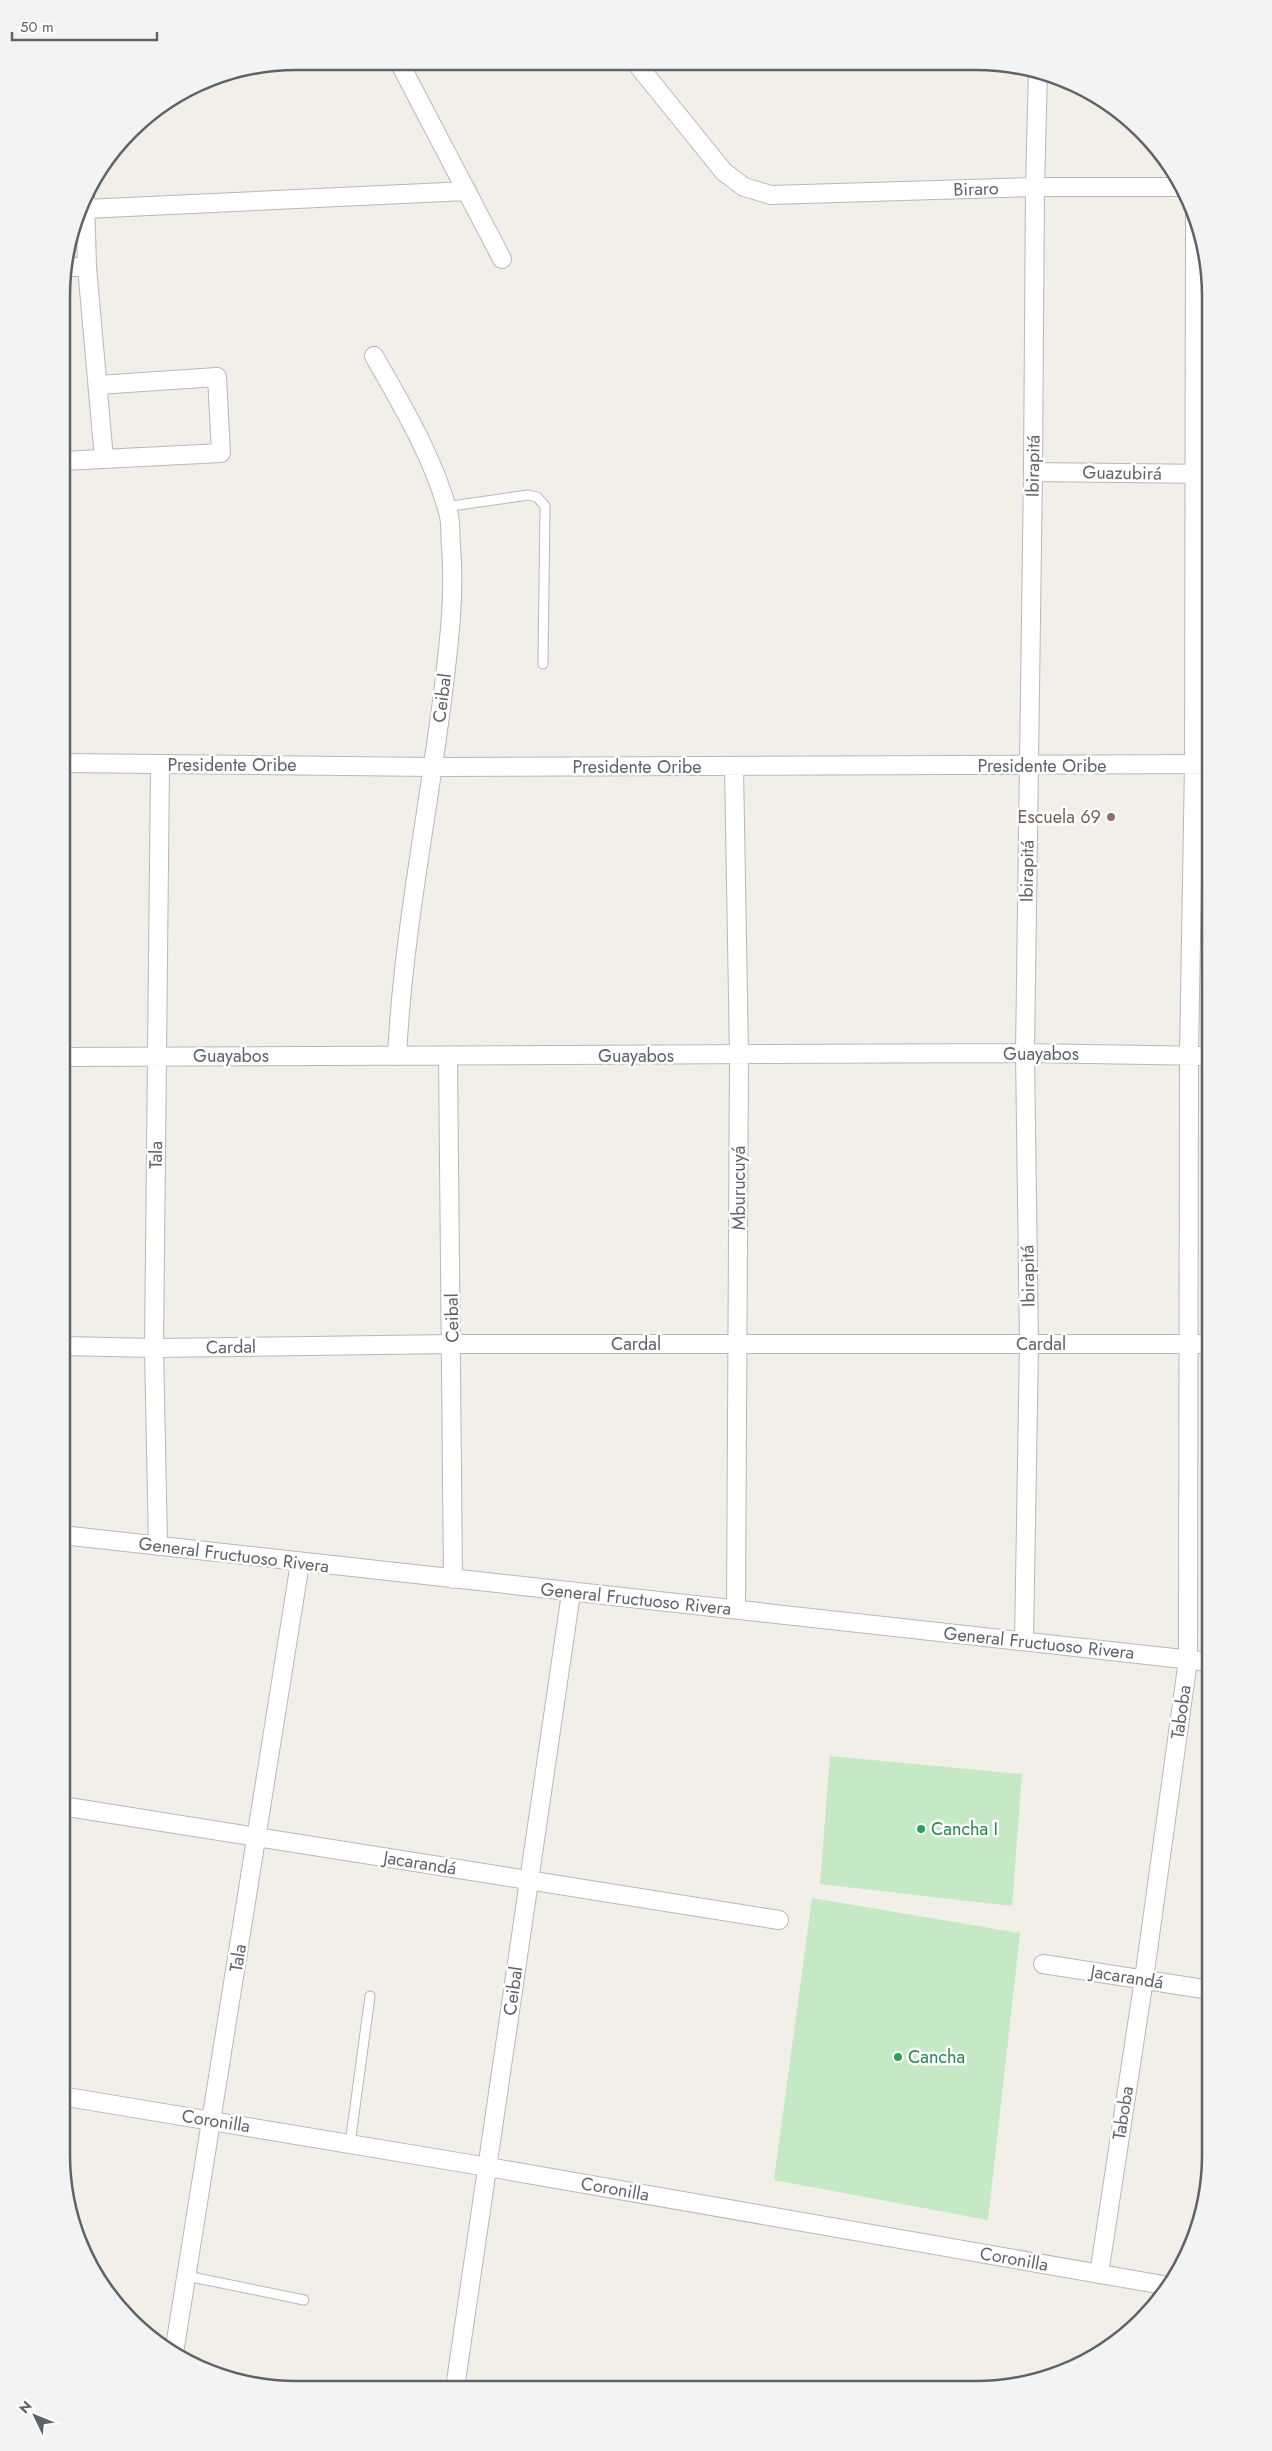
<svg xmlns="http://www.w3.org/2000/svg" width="1272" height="2451" viewBox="0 0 1272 2451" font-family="Jost,sans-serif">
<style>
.garden{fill:#c5e8c5}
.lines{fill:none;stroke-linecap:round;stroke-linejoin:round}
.lane-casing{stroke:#b5b8bc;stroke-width:11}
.street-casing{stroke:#b5b8bc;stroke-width:20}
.lane{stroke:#fff;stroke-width:9}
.street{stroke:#fff;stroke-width:18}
.education-dot{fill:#8d6e63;stroke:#fff;stroke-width:2}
.leisure-dot{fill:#2e9e5b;stroke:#fff;stroke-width:2}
.labels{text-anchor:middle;stroke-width:5;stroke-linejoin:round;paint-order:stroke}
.street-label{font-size:18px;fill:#5f6368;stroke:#fff}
.education-label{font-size:18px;fill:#785e54;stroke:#fff;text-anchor:end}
.leisure-label{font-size:18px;fill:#27864d;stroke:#fff;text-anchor:start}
.rim{fill:none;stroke:#5f6368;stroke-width:2.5}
</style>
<rect width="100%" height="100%" fill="#f1efe8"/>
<path class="garden" d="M830,1756l192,18 -10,132 -192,-22z
M812,1898l208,35 -32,287 -214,-40z"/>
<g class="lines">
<g class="lane-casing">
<path id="lane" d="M445,507l83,-12 9,2 8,9 -2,158
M350,2144l20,-148
M187,2276l117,24"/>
</g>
<g class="street-casing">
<path id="street" d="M399,62l103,197
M636,63l88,109 20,15 27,8 264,-8h147
M85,195l2,72 17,192
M85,209l382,-18
M63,267h24
M374,356c28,49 61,104 75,160 2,9 1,20 2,30 4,50 -2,97 -8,147 -15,121 -40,241 -46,363
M63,461l158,-8 -4,-76 -119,8
M1033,472l178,2
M63,763l371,4 777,-3
M734,767l5,288 -3,554
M448,1056l5,523
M62,1057l963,-4 186,3
M62,1346l92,2 298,-4h758
M62,1535l1148,127
M158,1546l-4,-198 6,-583
M1024,1641l5,-297 -4,-291 8,-581 2,-285 3,-116
M62,1806l717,114
M1043,1964l167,26
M61,2096l427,71 681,119
M1099,2274l45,-295 44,-319 1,-605 5,-291 1,-549
M174,2353l126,-790
M455,2388l116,-795"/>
</g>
<use href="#lane" class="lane"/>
<use href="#street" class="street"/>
</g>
<circle class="education-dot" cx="1111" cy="817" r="5"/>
<g class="leisure-dot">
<circle cx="921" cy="1829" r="5"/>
<circle cx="898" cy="2057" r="5"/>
</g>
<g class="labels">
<g class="street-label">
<text transform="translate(976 189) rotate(-2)" y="6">Biraro</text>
<text transform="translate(1033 466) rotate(-89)" y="6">Ibirapitá</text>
<text transform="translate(1122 473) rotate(1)" y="6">Guazubirá</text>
<text transform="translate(442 698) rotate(-83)" y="6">Ceibal</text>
<text x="232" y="771">Presidente Oribe</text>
<text x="1042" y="772">Presidente Oribe</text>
<text x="637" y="773">Presidente Oribe</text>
<text transform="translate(1027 871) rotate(-89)" y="6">Ibirapitá</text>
<text x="1041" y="1060">Guayabos</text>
<text x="231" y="1062">Guayabos</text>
<text x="636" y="1062">Guayabos</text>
<text transform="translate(156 1155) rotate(-89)" y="6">Tala</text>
<text transform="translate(739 1188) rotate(-90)" y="6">Mburucuyá</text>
<text transform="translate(1028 1276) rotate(-91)" y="6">Ibirapitá</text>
<text transform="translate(452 1318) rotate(-91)" y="6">Ceibal</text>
<text x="636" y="1350">Cardal</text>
<text x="1041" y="1350">Cardal</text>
<text transform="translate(231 1347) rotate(-1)" y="6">Cardal</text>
<text transform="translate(234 1555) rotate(7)" y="6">General Fructuoso Rivera</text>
<text transform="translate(636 1599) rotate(6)" y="6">General Fructuoso Rivera</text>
<text transform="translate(1039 1643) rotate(6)" y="6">General Fructuoso Rivera</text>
<text transform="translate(1181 1712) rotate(-82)" y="6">Taboba</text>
<text transform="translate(420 1863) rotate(9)" y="6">Jacarandá</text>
<text transform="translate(238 1958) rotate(-81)" y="6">Tala</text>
<text transform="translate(1127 1977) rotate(9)" y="6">Jacarandá</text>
<text transform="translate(513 1991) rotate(-82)" y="6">Ceibal</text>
<text transform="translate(1123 2113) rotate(-81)" y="6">Taboba</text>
<text transform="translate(216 2121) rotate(9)" y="6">Coronilla</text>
<text transform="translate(615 2189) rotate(10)" y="6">Coronilla</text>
<text transform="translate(1014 2259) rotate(10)" y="6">Coronilla</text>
</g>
<g class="education-label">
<text x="1101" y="823">Escuela 69</text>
</g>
<g class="leisure-label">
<text x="931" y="1835">Cancha I</text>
<text x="908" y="2063">Cancha</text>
</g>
</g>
<path d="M0 0H1272V2451H0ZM296 70H976A226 226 0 0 1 1202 296V2155A226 226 0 0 1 976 2381H296A226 226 0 0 1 70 2155V296A226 226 0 0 1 296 70Z" fill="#f2f3f3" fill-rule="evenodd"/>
<path class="rim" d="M296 70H976A226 226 0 0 1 1202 296V2155A226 226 0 0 1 976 2381H296A226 226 0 0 1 70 2155V296A226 226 0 0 1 296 70Z"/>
<g transform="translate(35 2416) rotate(313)" stroke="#ffffff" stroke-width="4" paint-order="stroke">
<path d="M0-4L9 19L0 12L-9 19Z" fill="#5f6368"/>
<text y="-8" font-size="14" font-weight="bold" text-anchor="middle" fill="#5f6368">N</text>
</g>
<path d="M12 32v8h145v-8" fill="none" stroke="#5f6368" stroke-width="2.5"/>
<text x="20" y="32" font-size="15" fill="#5f6368" stroke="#ffffff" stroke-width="4" paint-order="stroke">50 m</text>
</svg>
